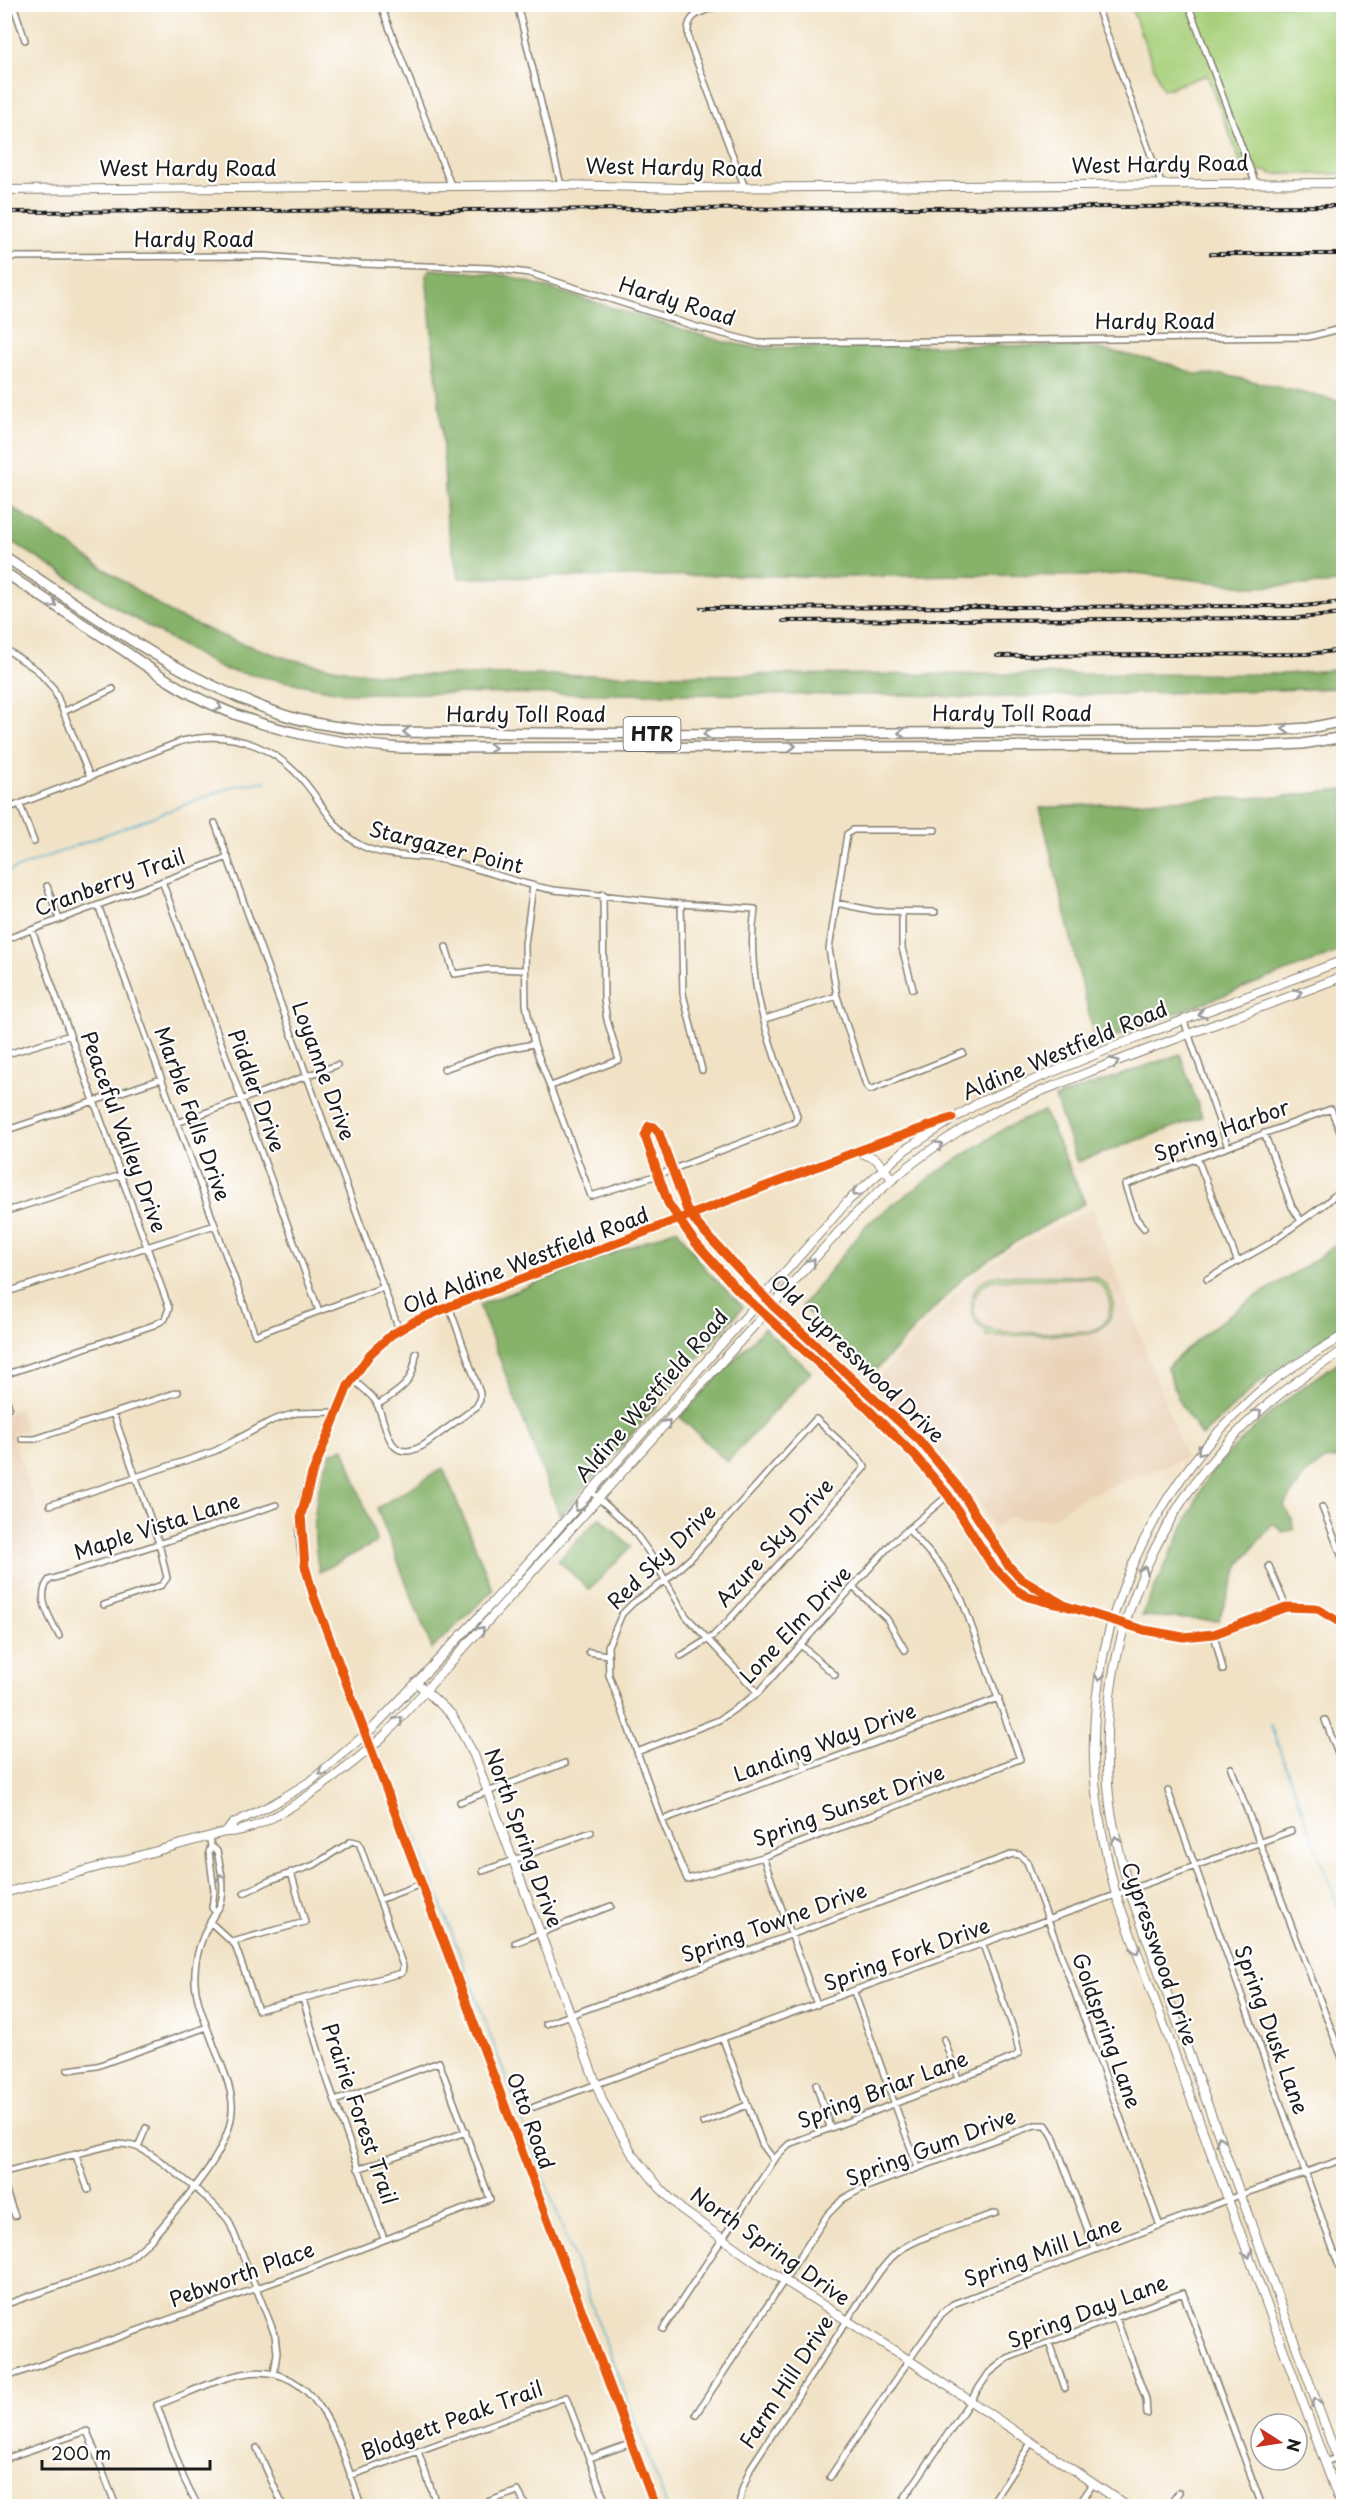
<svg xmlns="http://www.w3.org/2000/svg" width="1348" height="2511" viewBox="0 0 1348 2511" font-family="'Playpen Sans',sans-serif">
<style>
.built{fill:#ead3b8}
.green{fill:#a8d07b;stroke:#62764c;stroke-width:1.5;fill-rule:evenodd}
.forest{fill:#86b26b;stroke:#516744;stroke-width:1.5}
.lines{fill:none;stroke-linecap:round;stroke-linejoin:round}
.stream{stroke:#45a9c5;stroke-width:1.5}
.street-casing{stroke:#867f70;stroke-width:8}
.secondary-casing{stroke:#867f70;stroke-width:10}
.highway-casing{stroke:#867f70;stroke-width:12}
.street{stroke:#fff;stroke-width:5}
.secondary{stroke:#fff;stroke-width:8}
.highway{stroke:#fff;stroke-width:9}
.rail-casing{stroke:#1c1c1c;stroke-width:4}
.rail{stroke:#fff;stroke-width:1.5;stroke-dasharray:4.5;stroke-linecap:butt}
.cycleway-casing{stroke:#fff;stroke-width:13}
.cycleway{stroke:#e8590c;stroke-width:9}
.oneway{stroke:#999}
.labels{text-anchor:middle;stroke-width:4.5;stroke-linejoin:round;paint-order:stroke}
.shield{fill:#fff;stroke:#606060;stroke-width:1.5}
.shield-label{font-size:20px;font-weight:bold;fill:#1c1c1c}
.street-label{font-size:21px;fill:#1c1c1c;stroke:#fff}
</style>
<rect width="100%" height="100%" fill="#fff"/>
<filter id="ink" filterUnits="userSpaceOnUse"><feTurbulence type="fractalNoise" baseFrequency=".0167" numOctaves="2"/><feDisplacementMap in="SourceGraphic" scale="12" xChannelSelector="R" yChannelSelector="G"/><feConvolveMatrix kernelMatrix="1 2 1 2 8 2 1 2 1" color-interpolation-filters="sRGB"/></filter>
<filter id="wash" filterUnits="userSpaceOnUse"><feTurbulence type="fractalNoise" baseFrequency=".008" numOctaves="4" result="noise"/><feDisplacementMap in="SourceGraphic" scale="24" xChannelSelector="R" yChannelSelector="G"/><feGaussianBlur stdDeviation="1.35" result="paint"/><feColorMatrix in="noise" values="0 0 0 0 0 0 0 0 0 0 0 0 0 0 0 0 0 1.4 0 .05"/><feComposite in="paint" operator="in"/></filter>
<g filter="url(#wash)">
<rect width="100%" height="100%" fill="#f1e2c5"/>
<path class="built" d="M1092,1209l94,249 -107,41 -28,20 -43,-1 -14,11 -15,-27 -23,-32 -33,-37 -51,-48 94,-103 41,-30z
M19,1409l7,21 -14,4 45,135 -52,18v-173z"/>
<path class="green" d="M1130,5h199l14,38v131h-73l-1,-3 -25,1 -37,-97 -44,15z
M1000,1275l93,1c29,12 26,50 -4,58l-103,2v-4c-25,-17 -18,-54 14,-57zM1088,1278c25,7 31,42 5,52 -11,3 -92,4 -102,0 -9,-3 -16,-11 -17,-20 -2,-14 6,-25 18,-30z"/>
<path class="forest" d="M430,269l76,6 218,67 35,6 208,-3 124,2 78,17 26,10 30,1 118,27v181l-88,4 -120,-14 -47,3 -124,-1 -121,2 -108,-2 -276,3 -12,-54 -5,-93 -16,-155z
M4,502l170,113 58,25 57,19 60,12 38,4 898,-1 58,-5v19l-370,10 -61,-3 -567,-2 -123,-24 -104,-60 -113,-72z
M1343,790v160l-247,94 -56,-236 124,-8 113,-3z
M1180,1054l22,63 -125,45 -22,-64z
M1044,1111l41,92 -73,41 -50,35 -91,96 -69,-69 65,-82 69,-51 71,-46z
M677,1229l29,41 37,37 -183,209 -81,-211z
M1343,1237v89l-39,25 -43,30 -59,55 -22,-32 -13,-36c26,-27 58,-51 90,-72 29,-19 61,-34 86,-59z
M764,1328l47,44 -84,90 -47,-45z
M1343,1359v98l-18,3 -21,16 -20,30 8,13 1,11 -10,2 -10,-9 -33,41 -22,57 -77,-5 65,-136 7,-9c38,-45 81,-80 130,-112z
M344,1448l33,94 -58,30c-8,-46 -6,-77 12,-119z
M443,1468l50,122 -61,59 -55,-141z
M600,1517l31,30 -42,43 -31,-30z"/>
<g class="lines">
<path class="stream" d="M4,873l230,-87 32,-5
M1270,1724l74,198
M404,1805l263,701"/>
</g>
</g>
<g filter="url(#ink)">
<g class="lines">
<g class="street-casing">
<path id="street" d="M13,4l12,36
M380,4l71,181
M517,4l44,181
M724,4c-21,8 -41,8 -35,37l56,147
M1096,4l65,179
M1188,4l67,178
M4,257l262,-1 96,8 128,4 39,5 168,54 61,16 550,-6 36,-9
M4,648l33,22 17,19 36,88
M65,711l48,-22
M20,805l14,37
M4,810l178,-69c53,-13 100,8 131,52 14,20 27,42 49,53 27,13 57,8 86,15 35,8 69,23 106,29l127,14 74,5c-9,57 7,114 27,168 5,13 11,25 15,39l-2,6 -137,53 -67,21 -57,-152 -8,-39 -1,-61 8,-58
M215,823l184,507
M935,830h-82l-6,4 -18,115 8,47 29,89 4,5 93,-37
M162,881l157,430
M47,886l12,33
M836,903l39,8 60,1
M681,904l2,90 19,76
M98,905l157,430 129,-48
M902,912v36l11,41
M4,940l224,-83
M446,947l8,27 34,-5 36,1
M765,1019l72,-23
M1184,1021l44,126
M4,1055l66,-20
M444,1069l52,-18 38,-7
M551,1086l68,-26 -12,-40 -3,-20 -1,-106
M177,1123l160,-58
M4,1131l157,-52
M1264,1133l28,74 9,14
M1197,1158l40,102
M4,1212l117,-37
M679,1220c-10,-15 -36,-73 -34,-90l4,-4 5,1 5,6 28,77 4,6
M1144,1228l-8,-10 -11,-33 206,-76 13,33
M1207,1279l62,-35 56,-40 19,-17
M4,1293l211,-68
M4,1375l150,-50 11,-6 4,-11 -137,-378
M352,1379c8,7 18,14 24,23 12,22 10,65 48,43l52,-38 4,-7v-7l-31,-87
M4,1392l5,15
M377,1405c24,-15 37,-22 39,-52
M22,1439h13l143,-47
M592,1492l41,38 17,24 36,62 72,77
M50,1505l165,-54 58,-31 23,-7 41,-1
M1322,1507l22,55
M1269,1566l17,41
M853,1587l34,32 18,31
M104,1605l58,-20 5,-7 -8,-35 -46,-130
M1214,1634l9,36
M59,1636c-8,-17 -24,-38 -10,-56l227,-75
M802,1646l33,29
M589,1652l18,3
M681,1656l32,-20 16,-16 136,-153 -5,-7 -44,-41 -123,137 -28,25 -32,22 -11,11 -14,32 1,29 53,145 25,59 76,-22 257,-98 -58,-159 -20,-33 -34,-38
M1325,1720l19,49
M371,1748l284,758
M800,1750l5,18
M637,1752l82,-32 39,-27 134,-150 66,-56
M1231,1768l113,295
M1168,1791l176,489
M460,1802l105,-39
M662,1820l337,-122
M209,1836l2,10 -2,6 5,39 -2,17 3,3
M763,1857l54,148
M483,1871l108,-39
M379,1900l42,-16
M210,1922l25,23 23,65 144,-37 1,-7 -44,-123 -7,-2 -38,24 -43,15 -27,13
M232,1942l73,-20 -14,-50
M515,1943l96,-37
M854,1992l64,176
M303,1999l23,77 58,163
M546,2024l467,-170 7,1 7,7 133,364
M723,2039l39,105 12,16
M944,2039l14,40
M68,2070l29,-4 110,-39
M816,2084l14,43
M534,2107l757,-276
M703,2123l44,-18
M138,2147l8,-19
M75,2153l13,37
M358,2169l108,-37
M4,2172l112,-28c9,0 18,1 27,6 20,11 72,52 86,71l46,114 2,18 -3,21
M4,2186l11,30
M4,2305l107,-37 17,-8 23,-20c28,-36 85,-90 81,-138 -2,-19 -11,-38 -18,-56 -8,-23 -21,-50 -19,-74 1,-22 11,-46 23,-63 10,-15 2,-43 -1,-58l-6,-5
M1116,2318l30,81 1,15
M663,2329l114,-173 12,-12 199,-76 26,-11 5,-4 -4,-20 -32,-88
M1049,2343l16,45
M4,2378l284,-101 202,-78 -51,-137 -104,39
M696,2414l132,-200 15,-15 18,-10 174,-64h11l7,11 42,114
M257,2448l26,58
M418,2451l19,55
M590,2458l42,-15
M4,2459l83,-28 29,75
M1325,2462l19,-7
M350,2476l216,-79 41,109
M830,2477l79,-117 34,-48 10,-8 287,-109 104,-36
M198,2506l-14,-27 -27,-74c28,-10 62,-28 91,-32 75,-10 94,80 113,133
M476,2506l42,-15 8,15
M739,2506l3,-16 9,-23 118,-180c9,-13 17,-26 30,-36 22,-16 69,-28 97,-38
M899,2506l90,-133 19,-15 10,-4 165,-61 79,213
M990,2506l41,-63
M1078,2506l15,-22
M1169,2506l10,-14"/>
</g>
<g class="secondary-casing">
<path id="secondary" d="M4,190l557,-5 120,3 663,-5
M859,1152l17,7 16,20
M691,1216l82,90 147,135 38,46 50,78 13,14 38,23
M679,1221c76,105 193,170 269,274 22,31 36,73 69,95 16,11 33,11 51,16 26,8 51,18 78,24 22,5 44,9 67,4 33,-6 68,-37 103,-25 10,3 19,11 28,16
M1344,1350c-30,19 -59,38 -85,62 -110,99 -167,246 -149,393 4,29 12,56 19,85l215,587
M416,1682l36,33 22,40 129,347 28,50 28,35 22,22 76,54 152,97 218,146
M371,1748c-12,-34 -25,-68 -38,-102 -16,-42 -38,-86 -32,-132 3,-31 20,-61 31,-90 27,-68 50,-90 117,-118l425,-161 66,-22
M225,1832l9,-9 39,-19 38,-23 64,-55 118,-124 355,-401 58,-52 74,-47 158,-65 206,-77
M4,1893l221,-61c42,3 132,-71 163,-100l455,-505c39,-42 85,-79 135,-107 32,-18 67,-30 101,-44 87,-35 177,-66 265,-100
M1341,2506l-225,-611c-11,-44 -21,-89 -22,-135 -4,-137 56,-267 156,-360 27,-26 62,-45 94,-65"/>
</g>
<g class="highway-casing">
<path id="highway" d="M4,556c91,60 176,124 280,159 31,10 63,13 94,17l348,2 535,-3 48,-3 35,-7
M4,572c40,26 80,52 119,78 29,20 58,41 90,55 59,27 122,38 187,43l861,-2 41,-2 42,-7"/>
</g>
<use href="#street" class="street"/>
<use href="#secondary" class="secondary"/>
<use href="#highway" class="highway"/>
<g class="rail-casing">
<path id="rail" d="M4,212l1340,-6
M1211,254h133
M701,608l602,-2 41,-4
M783,621l515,-3 46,-4
M997,656l310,-2 37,-4"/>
</g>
<use href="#rail" class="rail"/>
<g class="cycleway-casing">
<path id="cycleway" d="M1066,1606l-45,-27 -13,-14 -50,-78 -38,-46 -147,-135 -75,-81 -11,-15 -28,-77 -5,-6 -5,-1 -4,10 23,67 26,38 44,49 127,116 50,50 33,39 44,70 23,24 13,8 15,4 23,5 78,24 39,7 31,-3 72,-27 30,1 28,17
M655,2506l-341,-909 -9,-31 -4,-51 11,-41 36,-88 22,-32 21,-19 22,-13 40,-17 421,-160 78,-27"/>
</g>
<use href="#cycleway" class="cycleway"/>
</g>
<defs><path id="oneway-chevron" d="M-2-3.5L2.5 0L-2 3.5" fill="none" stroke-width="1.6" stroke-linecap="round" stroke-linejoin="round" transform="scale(1.5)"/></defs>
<g class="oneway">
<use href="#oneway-chevron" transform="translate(53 604) rotate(34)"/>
<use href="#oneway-chevron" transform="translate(218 707) rotate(23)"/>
<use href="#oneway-chevron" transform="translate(1286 729) rotate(176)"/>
<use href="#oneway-chevron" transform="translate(407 732) rotate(-180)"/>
<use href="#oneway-chevron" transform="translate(902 733) rotate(180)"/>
<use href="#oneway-chevron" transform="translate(707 734) rotate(-180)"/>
<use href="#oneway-chevron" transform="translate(792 746)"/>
<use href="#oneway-chevron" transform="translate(492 748)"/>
<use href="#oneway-chevron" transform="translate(1298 993) rotate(-20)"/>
<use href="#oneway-chevron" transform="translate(1202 1014) rotate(159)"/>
<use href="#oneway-chevron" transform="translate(1115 1062) rotate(-22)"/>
<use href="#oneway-chevron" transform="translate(939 1145) rotate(-33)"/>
<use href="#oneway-chevron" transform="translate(856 1193) rotate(136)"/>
<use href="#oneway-chevron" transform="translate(812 1262) rotate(-49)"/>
<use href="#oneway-chevron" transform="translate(1258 1413) rotate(-42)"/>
<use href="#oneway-chevron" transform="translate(667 1423) rotate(-48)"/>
<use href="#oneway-chevron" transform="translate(1201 1451) rotate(129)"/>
<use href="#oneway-chevron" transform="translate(578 1508) rotate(132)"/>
<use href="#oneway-chevron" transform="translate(1144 1570) rotate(-66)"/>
<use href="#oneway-chevron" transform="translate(481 1630) rotate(-48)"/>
<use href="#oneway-chevron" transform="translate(1099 1677) rotate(100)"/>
<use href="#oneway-chevron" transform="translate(399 1720) rotate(-48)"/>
<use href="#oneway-chevron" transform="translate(322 1772) rotate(143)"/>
<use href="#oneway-chevron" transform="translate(1116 1840) rotate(-102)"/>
<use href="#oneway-chevron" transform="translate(221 1878) rotate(-94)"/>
<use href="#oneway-chevron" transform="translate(1136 1950) rotate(70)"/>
<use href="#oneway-chevron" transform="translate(1220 2140) rotate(-110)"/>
<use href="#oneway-chevron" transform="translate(1248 2254) rotate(70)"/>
<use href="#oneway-chevron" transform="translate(1316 2402) rotate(-110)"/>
</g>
</g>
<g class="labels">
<rect class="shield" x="623.5" y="717" width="57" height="34" rx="4.5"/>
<g class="shield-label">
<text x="652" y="741">HTR</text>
</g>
<g class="street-label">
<text transform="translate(1160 165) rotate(-1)" y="7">West Hardy Road</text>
<text transform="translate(674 168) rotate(1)" y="7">West Hardy Road</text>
<text x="188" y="176">West Hardy Road</text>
<text x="194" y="247">Hardy Road</text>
<text transform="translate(677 302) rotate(17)" y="7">Hardy Road</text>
<text x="1155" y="329">Hardy Road</text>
<text x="1012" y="721">Hardy Toll Road</text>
<text x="526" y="722">Hardy Toll Road</text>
<text transform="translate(446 848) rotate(14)" y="7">Stargazer Point</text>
<text transform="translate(110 883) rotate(-20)" y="7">Cranberry Trail</text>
<text transform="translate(1065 1051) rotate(-23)" y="7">Aldine Westfield Road</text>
<text transform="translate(323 1071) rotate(70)" y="7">Loyanne Drive</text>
<text transform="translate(256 1091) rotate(70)" y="7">Piddler Drive</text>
<text transform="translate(192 1114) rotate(70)" y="7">Marble Falls Drive</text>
<text transform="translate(1222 1131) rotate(-20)" y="7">Spring Harbor</text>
<text transform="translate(123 1132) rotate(70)" y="7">Peaceful Valley Drive</text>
<text transform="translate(526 1261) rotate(-21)" y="7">Old Aldine Westfield Road</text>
<text transform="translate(857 1359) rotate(44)" y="7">Old Cypresswood Drive</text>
<text transform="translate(652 1396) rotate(-49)" y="7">Aldine Westfield Road</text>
<text transform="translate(157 1527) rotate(-18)" y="7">Maple Vista Lane</text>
<text transform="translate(775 1543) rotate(-48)" y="7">Azure Sky Drive</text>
<text transform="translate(662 1557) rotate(-44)" y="7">Red Sky Drive</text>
<text transform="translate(796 1625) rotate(-47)" y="7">Lone Elm Drive</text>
<text transform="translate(825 1743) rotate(-20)" y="7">Landing Way Drive</text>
<text transform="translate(849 1806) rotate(-20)" y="7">Spring Sunset Drive</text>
<text transform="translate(523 1838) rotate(70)" y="7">North Spring Drive</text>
<text transform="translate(774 1923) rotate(-20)" y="7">Spring Towne Drive</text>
<text transform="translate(1159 1954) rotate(71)" y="7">Cypresswood Drive</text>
<text transform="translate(907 1955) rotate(-20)" y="7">Spring Fork Drive</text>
<text transform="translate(1271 2030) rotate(70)" y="7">Spring Dusk Lane</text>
<text transform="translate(1106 2031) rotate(70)" y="7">Goldspring Lane</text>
<text transform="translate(883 2090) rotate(-21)" y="7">Spring Briar Lane</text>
<text transform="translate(359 2114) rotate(71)" y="7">Prairie Forest Trail</text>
<text transform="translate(530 2121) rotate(70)" y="7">Otto Road</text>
<text transform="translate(931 2148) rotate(-21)" y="7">Spring Gum Drive</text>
<text transform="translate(770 2247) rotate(35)" y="7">North Spring Drive</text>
<text transform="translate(1043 2252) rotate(-20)" y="7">Spring Mill Lane</text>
<text transform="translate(242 2275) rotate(-20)" y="7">Pebworth Place</text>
<text transform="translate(1088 2312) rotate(-21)" y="7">Spring Day Lane</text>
<text transform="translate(787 2382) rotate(-57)" y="7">Farm Hill Drive</text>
<text transform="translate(452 2421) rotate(-20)" y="7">Blodgett Peak Trail</text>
</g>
</g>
<rect width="1348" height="2511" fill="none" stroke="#fff" stroke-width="24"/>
<g transform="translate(1279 2442) rotate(102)"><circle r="28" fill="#ffffff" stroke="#a4a4a4" stroke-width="1.5"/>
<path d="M0-4.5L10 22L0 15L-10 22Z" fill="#c8321e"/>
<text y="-9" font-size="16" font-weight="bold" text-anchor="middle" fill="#1c1c1c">N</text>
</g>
<path d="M42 2460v9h168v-9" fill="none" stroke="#1c1c1c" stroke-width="3"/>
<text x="51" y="2460" font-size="18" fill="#1c1c1c" stroke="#ffffff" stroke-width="4.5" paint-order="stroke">200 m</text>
</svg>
